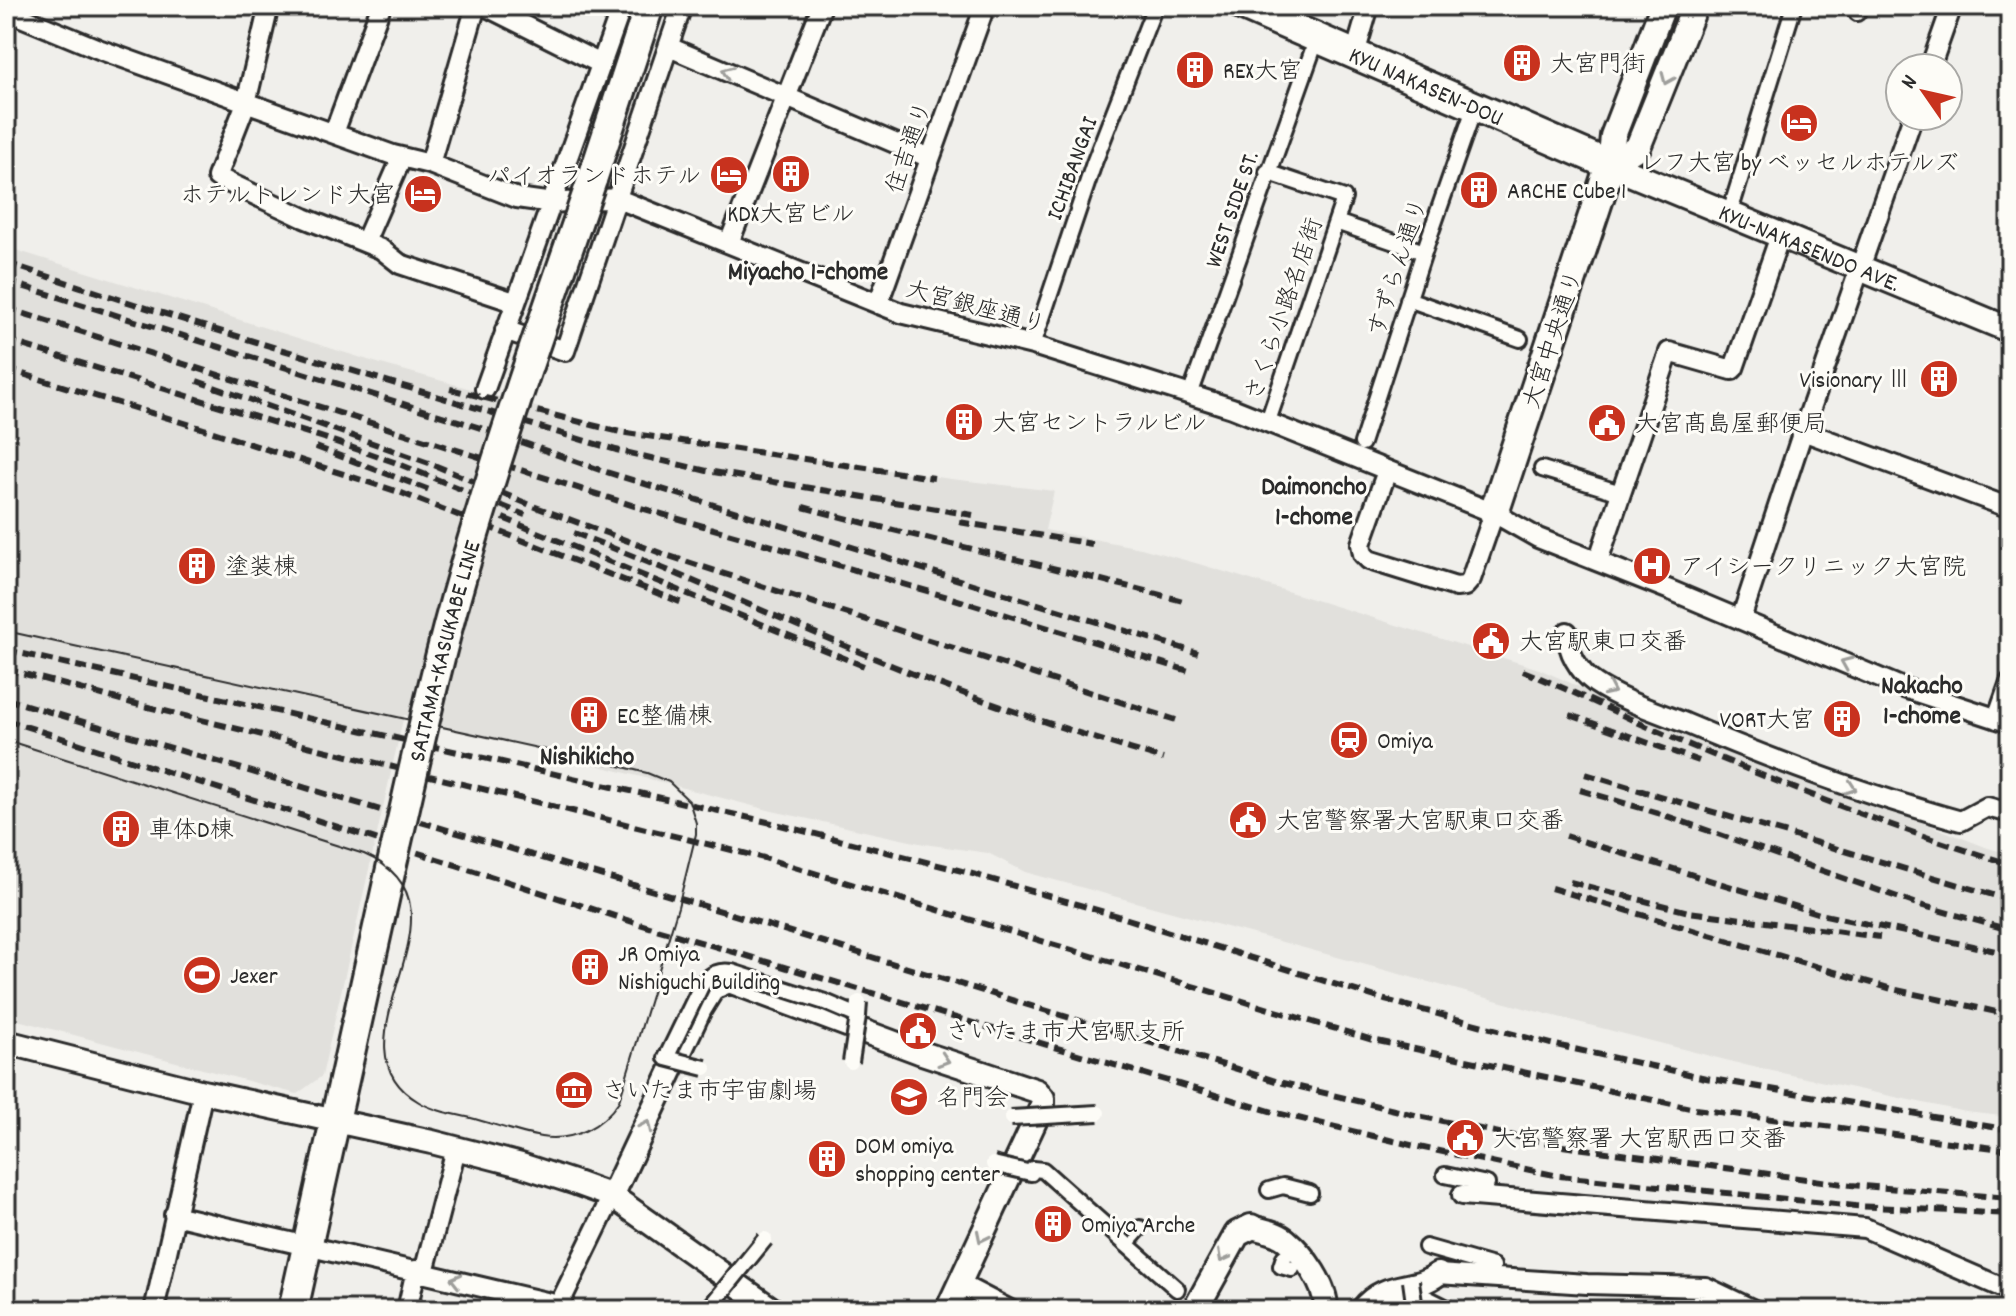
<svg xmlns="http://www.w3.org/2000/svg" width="2016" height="1316" viewBox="0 0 2016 1316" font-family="Dekko,'Klee One',sans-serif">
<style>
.built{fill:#e1e0dc}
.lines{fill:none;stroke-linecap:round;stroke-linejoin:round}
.pedestrian-casing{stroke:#2b2b2b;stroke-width:20}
.minor-casing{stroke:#2b2b2b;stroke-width:24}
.tertiary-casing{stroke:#2b2b2b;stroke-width:28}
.secondary-casing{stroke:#2b2b2b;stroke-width:30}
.primary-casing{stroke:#2b2b2b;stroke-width:34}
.pedestrian{stroke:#fdfcf7;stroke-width:14}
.minor{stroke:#fdfcf7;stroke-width:18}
.tertiary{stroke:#fdfcf7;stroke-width:22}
.secondary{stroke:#fdfcf7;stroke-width:24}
.primary{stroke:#fdfcf7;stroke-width:28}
.tram{stroke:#2b2b2b;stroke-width:2}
.rail{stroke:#2b2b2b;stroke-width:6;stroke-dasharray:12 6;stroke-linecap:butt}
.pedestrian-bridge-casing{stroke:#2b2b2b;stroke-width:20;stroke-linecap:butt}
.primary-bridge-casing{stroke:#2b2b2b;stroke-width:34;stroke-linecap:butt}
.pedestrian-bridge{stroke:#fdfcf7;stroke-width:14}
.primary-bridge{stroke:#fdfcf7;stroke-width:28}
.oneway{stroke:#9e9e9b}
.labels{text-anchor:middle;stroke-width:6;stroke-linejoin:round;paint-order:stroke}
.poi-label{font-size:24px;fill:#2b2b2b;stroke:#fdfcf7;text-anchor:start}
.street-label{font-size:24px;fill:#2b2b2b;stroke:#fdfcf7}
.neighbourhood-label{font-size:26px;font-weight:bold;fill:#2b2b2b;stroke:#fdfcf7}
</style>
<rect width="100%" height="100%" fill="#f0efeb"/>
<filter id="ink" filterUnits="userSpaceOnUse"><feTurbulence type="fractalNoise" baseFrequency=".0125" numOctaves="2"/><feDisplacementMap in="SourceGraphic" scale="16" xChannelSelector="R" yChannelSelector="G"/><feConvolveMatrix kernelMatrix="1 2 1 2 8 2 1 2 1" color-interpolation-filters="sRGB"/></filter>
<g filter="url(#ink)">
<path class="built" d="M6,247l375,117 220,61 98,18 252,36 103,12 -9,39 96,18 58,16 340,105 86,38 363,141 22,6v263l-44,-5 -217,-46 -214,-55 -510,-139 -37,-19 -64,-9 -152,-33 -368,-96 -82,361 -25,18 -291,-77z"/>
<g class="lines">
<g class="pedestrian-casing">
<path id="pedestrian" d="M1857,13l3,-7
M1267,172l77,26 -76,223
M1729,215l65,-209
M1336,222l88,30
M1408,299l112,40
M1033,345l61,-182 61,-157
M1190,395l127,-357
M1362,443l62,-191 51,-146
M1542,469l79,24
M1445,1175l42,9
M1269,1190l14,-4 27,7
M1140,1228l-14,16 51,45
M1426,1247l67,19
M1284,1257l-3,9 11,3
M1411,1290l40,20"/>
</g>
<g class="minor-casing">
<path id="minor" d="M269,6l-23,97 -29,74 87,41 77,31 19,15 114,38
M485,6l116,58
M6,8l15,9 80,33 292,105 37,9 87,34 36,5 63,-5 285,115 132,32 199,63 262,105 44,25 132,52 231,97 109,36
M669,47l261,111
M1355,54l14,-48
M1930,68l22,-62
M334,133l47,-127
M430,164l46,-158
M365,242l37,-85
M729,243l93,-237
M878,304l107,-298
M505,330l60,21 117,-345
M485,389l137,-383
M1803,431l207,77
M1387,471l-26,73 2,10 6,6 87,27 9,-1 6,-7 23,-66
M1598,561l71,-209 63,18 2,-2 46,-132
M1741,619l62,-188 110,-315
M1567,632c0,19 12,40 28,51 25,17 62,29 90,40 90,38 182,72 276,98l26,-14 23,6
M1997,719l13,-37
M1462,1195l403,33 145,63
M174,1215l385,90 53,-109
M424,1272l32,-123
M1438,1274l149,10 119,3 48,23
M960,1284l50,26
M154,1310l49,-218
M407,1310l9,-40
M1698,1310l8,-23"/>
</g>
<g class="tertiary-casing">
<path id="tertiary" d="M6,1042l197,50 229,50 89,23 55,18 36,13 161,114
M612,1196l88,-187 13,-21 16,-7 190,71 118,39 6,7v6l-96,206
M1251,1227c12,3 25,5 35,13 18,15 41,46 40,70
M1362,1310c25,-31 51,-17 76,-36"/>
</g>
<g class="secondary-casing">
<g id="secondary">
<path id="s1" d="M1610,165l400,165"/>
<path d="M1610,165l28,-18 57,-141"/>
<path d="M1610,165l3,-29 50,-130"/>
<path d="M1195,1310l42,-76 14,-7"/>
</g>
</g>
<g class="primary-casing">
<g id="primary">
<path id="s2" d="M1243,6l367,159 -116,348"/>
<path d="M592,180l57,-174"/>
<path d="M293,1310l101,-455"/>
</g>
</g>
<use href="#pedestrian" class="pedestrian"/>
<use href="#minor" class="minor"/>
<use href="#tertiary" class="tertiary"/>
<use href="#secondary" class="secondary"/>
<use href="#primary" class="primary"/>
<path class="tram" d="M6,631l609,134 32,8 22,9 20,19 7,22v11l-18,73 -59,194c-17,26 -46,41 -78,36 -23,-4 -47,-13 -70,-19 -17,-4 -37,-7 -52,-16 -101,-59 68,-195 -55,-248l-358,-114"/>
<path class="rail" d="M6,263l194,62 416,125 91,21 266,44
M6,281l478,148 119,42 595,182
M6,308l635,200 307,89 244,75
M6,340l318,98 70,24 131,53
M6,369l198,60 195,63 286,112
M197,381l232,82 104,43 133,49 510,165
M450,389l170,43 314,46
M316,447l116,44
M803,507c127,34 254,60 380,94
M503,518l363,149
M959,522l133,22
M574,533c108,41 213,89 319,133 89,36 179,66 270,93
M6,650l766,173 194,49 152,44 267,84 166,44 155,34 304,52
M6,669l126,34 632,155 609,182 322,69 315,41
M1523,671c45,18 89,40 134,60 115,50 233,97 353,133
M6,699l742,220 531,163 144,35 139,29 289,39 159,13
M1570,715l129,46
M6,720l630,203 637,189 146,35 140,29 296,30 155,8
M1585,774l425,126
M1580,790l78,23 262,92 90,25
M1566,836l254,78 190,40
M1570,882l119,30 191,25
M1551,888l341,101 118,26"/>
<g class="pedestrian-bridge-casing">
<path id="pedestrian-bridge" d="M851,1062l7,-46
M705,1068l-39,-10 36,-74c9,-10 16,-14 30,-12l93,30 33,14 1,-14
M1011,1118l87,-5
M993,1164l38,9 2,-4 10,1 83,74
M1411,1281l4,29
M710,1307l55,-68"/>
</g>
<g class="primary-bridge-casing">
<g id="primary-bridge">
<path id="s3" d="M394,855c22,-95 42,-190 69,-283 38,-132 84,-262 129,-392"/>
</g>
</g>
<use href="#pedestrian-bridge" class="pedestrian-bridge"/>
<use href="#primary-bridge" class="primary-bridge"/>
</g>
<defs><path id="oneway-chevron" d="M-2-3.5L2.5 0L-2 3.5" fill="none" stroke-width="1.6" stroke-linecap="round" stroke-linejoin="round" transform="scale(2)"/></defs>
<g class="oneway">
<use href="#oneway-chevron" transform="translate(727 72) rotate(-157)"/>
<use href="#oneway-chevron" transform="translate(1667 79) rotate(113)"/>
<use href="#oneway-chevron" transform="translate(1846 663) rotate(-157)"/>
<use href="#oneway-chevron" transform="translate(1610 690) rotate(25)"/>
<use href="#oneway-chevron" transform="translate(1851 788) rotate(19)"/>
<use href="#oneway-chevron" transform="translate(944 1060) rotate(18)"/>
<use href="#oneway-chevron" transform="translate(646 1126) rotate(-65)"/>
<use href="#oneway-chevron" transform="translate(982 1237) rotate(116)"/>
<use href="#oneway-chevron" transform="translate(1223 1257) rotate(118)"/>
<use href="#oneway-chevron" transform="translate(456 1280) rotate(-166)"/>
</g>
</g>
<defs>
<g id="building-disc" transform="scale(2)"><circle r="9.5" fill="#c8321e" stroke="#fdfcf7"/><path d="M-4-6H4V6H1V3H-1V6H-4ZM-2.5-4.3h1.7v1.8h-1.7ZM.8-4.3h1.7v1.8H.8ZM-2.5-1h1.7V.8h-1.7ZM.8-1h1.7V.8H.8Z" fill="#fff"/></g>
<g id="hotel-disc" transform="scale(2)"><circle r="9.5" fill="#c8321e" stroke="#fdfcf7"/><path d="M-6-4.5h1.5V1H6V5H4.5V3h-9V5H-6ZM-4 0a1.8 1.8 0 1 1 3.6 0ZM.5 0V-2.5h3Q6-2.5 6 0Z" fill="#fff"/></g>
<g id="civic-disc" transform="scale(2)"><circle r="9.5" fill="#c8321e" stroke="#fdfcf7"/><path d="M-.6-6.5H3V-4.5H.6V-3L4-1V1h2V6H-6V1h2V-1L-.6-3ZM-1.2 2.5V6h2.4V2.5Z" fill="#fff"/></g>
<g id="hospital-disc" transform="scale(2)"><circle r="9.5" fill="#c8321e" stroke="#fdfcf7"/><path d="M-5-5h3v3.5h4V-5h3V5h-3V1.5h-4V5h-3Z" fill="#fff"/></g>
<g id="station-disc" transform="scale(2)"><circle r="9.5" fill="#c8321e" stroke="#fdfcf7"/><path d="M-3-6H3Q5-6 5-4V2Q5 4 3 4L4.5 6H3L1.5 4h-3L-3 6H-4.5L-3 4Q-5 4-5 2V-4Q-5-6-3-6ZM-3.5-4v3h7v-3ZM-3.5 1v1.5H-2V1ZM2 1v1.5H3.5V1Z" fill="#fff"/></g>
<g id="stadium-disc" transform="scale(2)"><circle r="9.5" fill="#c8321e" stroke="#fdfcf7"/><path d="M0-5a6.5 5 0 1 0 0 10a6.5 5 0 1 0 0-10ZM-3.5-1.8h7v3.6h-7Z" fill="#fff"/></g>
<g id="museum-disc" transform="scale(2)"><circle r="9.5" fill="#c8321e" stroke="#fdfcf7"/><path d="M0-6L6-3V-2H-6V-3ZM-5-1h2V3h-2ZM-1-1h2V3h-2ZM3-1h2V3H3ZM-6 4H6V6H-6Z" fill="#fff"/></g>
<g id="university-disc" transform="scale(2)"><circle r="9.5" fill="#c8321e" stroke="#fdfcf7"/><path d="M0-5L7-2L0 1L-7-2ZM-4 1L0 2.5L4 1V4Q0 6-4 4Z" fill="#fff"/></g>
</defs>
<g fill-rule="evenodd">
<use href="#building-disc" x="1522" y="63"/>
<use href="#building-disc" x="1195" y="70"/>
<use href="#hotel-disc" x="1799" y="123"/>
<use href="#building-disc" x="791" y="174"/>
<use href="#hotel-disc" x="729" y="175"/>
<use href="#building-disc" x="1479" y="190"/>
<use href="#hotel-disc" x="423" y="194"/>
<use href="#building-disc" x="1939" y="379"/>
<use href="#building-disc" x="964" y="422"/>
<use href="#civic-disc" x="1607" y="423"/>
<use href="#building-disc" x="197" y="566"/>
<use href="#hospital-disc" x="1652" y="566"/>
<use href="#civic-disc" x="1491" y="641"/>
<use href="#building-disc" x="589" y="715"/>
<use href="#building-disc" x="1842" y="719"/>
<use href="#station-disc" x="1349" y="740"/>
<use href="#civic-disc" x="1248" y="820"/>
<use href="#building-disc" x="121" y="829"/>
<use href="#building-disc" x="590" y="967"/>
<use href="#stadium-disc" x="202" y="975"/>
<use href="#civic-disc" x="918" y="1031"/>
<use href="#museum-disc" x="574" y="1090"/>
<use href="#university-disc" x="909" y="1097"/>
<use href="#civic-disc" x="1465" y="1138"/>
<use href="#building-disc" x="827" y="1159"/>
<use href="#building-disc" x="1053" y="1224"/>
</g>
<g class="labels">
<g class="poi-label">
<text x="1550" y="71">大宮門街</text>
<text x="1223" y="78">REX大宮</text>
<text x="1799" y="170" text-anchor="middle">レフ大宮 by ベッセルホテルズ</text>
<text x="701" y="183" text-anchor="end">パイオランドホテル</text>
<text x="1507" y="198">ARCHE Cube 1</text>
<text x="395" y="202" text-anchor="end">ホテルトレンド大宮</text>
<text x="791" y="221" text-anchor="middle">KDX大宮ビル</text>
<text x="1911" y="387" text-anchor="end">Visionary Ⅲ</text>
<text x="992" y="430">大宮セントラルビル</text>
<text x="1635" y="431">大宮髙島屋郵便局</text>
<text x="225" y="574">塗装棟</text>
<text x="1680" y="574">アイシークリニック大宮院</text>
<text x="1519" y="649">大宮駅東口交番</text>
<text x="617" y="723">EC整備棟</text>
<text x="1814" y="727" text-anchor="end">VORT大宮</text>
<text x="1377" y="748">Omiya</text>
<text x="1276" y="828">大宮警察署大宮駅東口交番</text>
<text x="149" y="837">車体D棟</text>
<text x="618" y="961">JR Omiya<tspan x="618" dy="28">Nishiguchi Building</tspan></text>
<text x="230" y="983">Jexer</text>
<text x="946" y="1039">さいたま市大宮駅支所</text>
<text x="602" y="1098">さいたま市宇宙劇場</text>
<text x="937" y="1105">名門会</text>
<text x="1493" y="1146">大宮警察署 大宮駅西口交番</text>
<text x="855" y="1153">DOM omiya<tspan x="855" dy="28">shopping center</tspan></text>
<text x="1081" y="1232">Omiya Arche</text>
</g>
<g class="street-label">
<text dy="8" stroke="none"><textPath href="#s2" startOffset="200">KYU NAKASEN-DOU</textPath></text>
<text transform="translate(908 147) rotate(-71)" y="8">住吉通り</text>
<text transform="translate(1071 168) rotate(-70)" y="8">ICHIBANGAI</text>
<text transform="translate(1231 209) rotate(-71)" y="8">WEST SIDE ST.</text>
<text dy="8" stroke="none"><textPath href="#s1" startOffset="216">KYU-NAKASENDO AVE.</textPath></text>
<text transform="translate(1397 267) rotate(-72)" y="8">すずらん通り</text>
<text transform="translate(976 306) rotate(15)" y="8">大宮銀座通り</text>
<text transform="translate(1283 309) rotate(-71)" y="8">さくら小路名店街</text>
<text transform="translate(1552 339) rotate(-72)" y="8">大宮中央通り</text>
<text dy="8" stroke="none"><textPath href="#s3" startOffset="210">SAITAMA-KASUKABE LINE</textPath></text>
</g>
<g class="neighbourhood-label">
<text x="808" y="279">Miyacho 1-chome</text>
<text x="1314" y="494">Daimoncho<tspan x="1314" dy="30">1-chome</tspan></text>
<text x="1922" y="693">Nakacho<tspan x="1922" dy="30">1-chome</tspan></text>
<text x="587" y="764">Nishikicho</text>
</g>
</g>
<rect width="2016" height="1316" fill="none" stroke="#fdfcf7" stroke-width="32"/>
<rect x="16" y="16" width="1984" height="1284" fill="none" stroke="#2b2b2b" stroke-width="3" filter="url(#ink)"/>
<g transform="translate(1924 92) rotate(304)"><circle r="38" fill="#fdfcf7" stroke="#a9a8a5" stroke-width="2"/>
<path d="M0-6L14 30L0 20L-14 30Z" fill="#c8321e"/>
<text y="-12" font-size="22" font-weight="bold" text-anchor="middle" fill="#2b2b2b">N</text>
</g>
</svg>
